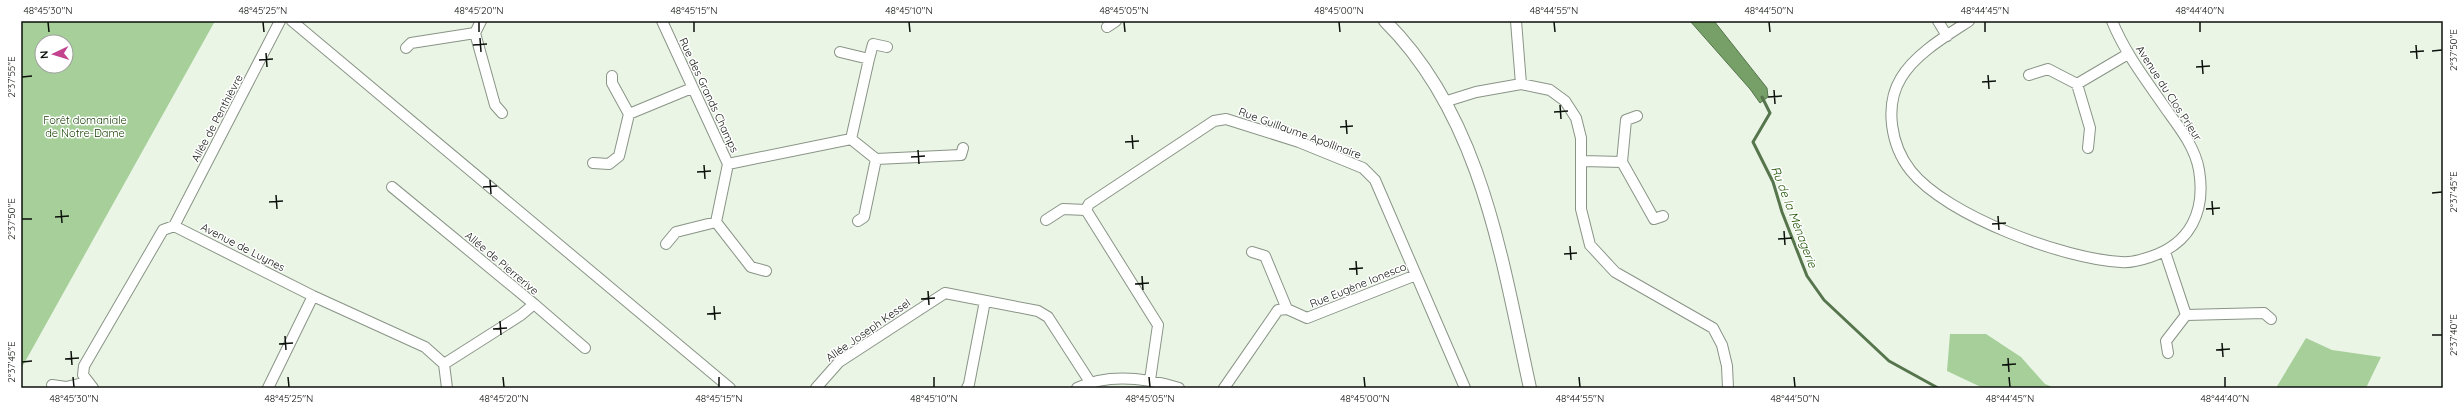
<svg xmlns="http://www.w3.org/2000/svg" width="2464" height="409" viewBox="0 0 2464 409" font-family="Quicksand,sans-serif">
<style>
.green{fill:#a7cf9a;fill-rule:evenodd}
.water{fill:#76a067;stroke:#56754c}
.lines{fill:none;stroke-linecap:round;stroke-linejoin:round}
.stream{stroke:#56754c;stroke-width:3}
.minor-casing{stroke:#899486;stroke-width:12}
.tertiary-casing{stroke:#899486;stroke-width:14}
.minor{stroke:#fff;stroke-width:10}
.tertiary{stroke:#fff;stroke-width:12}
.ticks{fill:none;stroke:#0d110c;stroke-width:1.5}
.labels{text-anchor:middle;stroke-width:3;stroke-linejoin:round;paint-order:stroke}
.street-label{font-size:11px;fill:#0d110c;stroke:#fff}
.park-label{font-size:11px;fill:#174003;stroke:#fff}
.water-label{font-size:12px;font-style:italic;fill:#1c5300;stroke:#fff}
.neatline{fill:none;stroke:#0d110c;stroke-width:1.5}
.ticks-label{font-size:10px;text-anchor:middle;fill:#0d110c}
</style>
<rect width="100%" height="100%" fill="#eaf5e6"/>
<path class="green" d="M21,21h194l-194,348zM42,42h24v24h-24z
M1950,334h36l35,23 24,27 10,4h-72l-36,-17z
M2306,338l26,12 49,7 -15,31h-90z"/>
<path class="water" d="M1690,21h24l53,67 1,9 -8,6 -10,-14z"/>
<g class="lines">
<path class="stream" d="M1762,97l8,16 -17,29 20,40 9,30 25,64 17,24 65,61 49,27"/>
<g class="minor-casing">
<path id="minor" d="M292,21l438,367
M481,21l-6,12 20,72 7,8
M662,21l66,143 123,-25 18,-80
M1516,21l5,63
M1938,21l9,15
M1969,21c-23,15 -54,33 -68,57 -17,28 -10,68 10,93 36,45 153,88 210,91 9,1 20,-2 29,-5 40,-13 56,-45 49,-87 -4,-23 -20,-43 -33,-61 -20,-29 -41,-56 -54,-88
M1107,27l9,-6
M406,48l5,-5 64,-10
M840,52l29,7 4,-15 14,3
M2029,75l19,-6 29,15 51,-30
M612,76v7l17,31
M2077,84l13,44 -2,20
M1444,102l32,-10 45,-8 29,6 15,11 11,17 5,20v71l9,36 25,27 98,56 9,17 5,21 1,22
M851,139l25,20
M876,159l85,-4 2,-7
M1583,161l39,1
M1622,162l32,57 9,-3
M1622,162l4,-42 11,-4
M593,163l16,1 10,-8 10,-42 63,-26
M728,164l-12,58 35,45 15,4
M392,187l142,117 -13,11 -77,49
M1046,220l17,-11 23,1
M858,221l6,-4 12,-58
M174,226l106,-205
M666,244l10,-12 40,-10
M1252,252l13,4 22,53
M2165,252l21,63
M534,304l51,44
M2186,315l78,-2 7,6
M2168,353l-2,-12 20,-26
M1150,380l8,-55 -72,-115 3,-6 125,-83 12,-2 73,23 64,26 12,12 90,208
M52,385l14,2 21,-5
M93,388l-10,-13 1,-9 79,-136 11,-4 139,70 112,51 19,17 3,24
M268,388l45,-92
M816,388l23,-26 106,-69 93,18 10,6 42,65
M967,388l2,-4 16,-83
M1077,388c32,-15 69,-10 102,0
M1224,388l54,-78 9,-1 20,9 109,-43"/>
</g>
<g class="tertiary-casing">
<path id="tertiary" d="M1385,21c97,96 117,240 145,367"/>
</g>
<use href="#minor" class="minor"/>
<use href="#tertiary" class="tertiary"/>
</g>
<path class="ticks" d="M48,22l1,10M263,22l1,10M479,22v10M694,22v10M909,22l1,10M1124,22l1,10M1339,22l1,10M1554,22l1,10M1769,22l1,10M1985,22v10M2200,22v10M480,38l1,14M473,45l14,-1M2416,45l1,14M2432,51l10,-1M2410,52l14,-1M266,53l1,14M259,60l14,-1M2202,60l1,14M2196,67l14,-1M1988,75l1,14M22,77l10,-1M1982,82l14,-1M1774,90l1,14M1768,97l14,-1M1560,105l1,14M1554,112l14,-1M1346,120l1,14M1340,127l13,-1M1132,135l1,14M1125,142l14,-1M918,150l1,14M911,157l14,-1M704,165l1,14M697,172l14,-1M490,180l1,14M483,187l14,-1M2432,193l10,-1M276,195l1,14M2212,201l1,14M269,202l14,-1M2206,209l14,-1M61,210l1,13M1998,216l1,14M55,217l14,-1M22,219h10M1992,224l14,-1M1784,231l1,14M1778,239l14,-1M1570,246l1,14M1564,254l13,-1M1356,261l1,14M1349,269l14,-1M1142,276l1,14M1135,284l14,-1M928,291l1,14M921,299l14,-1M714,306l1,14M707,314l14,-1M500,321l1,14M493,329l14,-1M2432,335h10M285,336l1,14M2222,343l1,14M279,344l14,-1M2216,350l14,-1M71,351l1,14M2008,358l1,14M65,359l14,-1M22,362l10,-1M2002,365l14,-1M73,377l1,10M288,377l1,10M503,377l1,10M719,377v10M934,377v10M1149,377l1,10M1364,377l1,10M1579,377l1,10M1794,377l1,10M2009,377l1,10M2225,377v10"/>
<g class="labels">
<g class="street-label">
<text transform="translate(2169 93) rotate(57)" y="4">Avenue du Clos Prieur</text>
<text transform="translate(709 95) rotate(65)" y="4">Rue des Grands Champs</text>
<text transform="translate(217 118) rotate(-62)" y="4">Allée de Penthièvre</text>
<text transform="translate(1300 133) rotate(20)" y="4">Rue Guillaume Apollinaire</text>
<text transform="translate(243 247) rotate(27)" y="4">Avenue de Luynes</text>
<text transform="translate(502 263) rotate(40)" y="4">Allée de Pierrerive</text>
<text transform="translate(1358 285) rotate(-22)" y="4">Rue Eugène Ionesco</text>
<text transform="translate(868 330) rotate(-35)" y="4">Allée Joseph Kessel</text>
</g>
<g class="park-label">
<text x="85" y="124">Forêt domaniale<tspan x="85" dy="13">de Notre-Dame</tspan></text>
</g>
<g class="water-label">
<text transform="translate(1794 217) rotate(69)" y="4">Ru de la Ménagerie</text>
</g>
</g>
<rect width="2464" height="409" fill="none" stroke="#ffffff" stroke-width="44"/>
<g transform="translate(54 54) rotate(266)"><circle r="19" fill="#ffffff" stroke="#9ea09e"/>
<path d="M0-3L7 15L0 10L-7 15Z" fill="#c3438e"/>
<text y="-6" font-size="11" font-weight="bold" text-anchor="middle" fill="#0d110c">N</text>
</g>
<rect x="22" y="22" width="2420" height="365" class="neatline"/>
<g class="ticks-label">
<text x="48" y="14">48°45'30"N</text>
<text x="263" y="14">48°45'25"N</text>
<text x="479" y="14">48°45'20"N</text>
<text x="694" y="14">48°45'15"N</text>
<text x="909" y="14">48°45'10"N</text>
<text x="1124" y="14">48°45'05"N</text>
<text x="1339" y="14">48°45'00"N</text>
<text x="1554" y="14">48°44'55"N</text>
<text x="1769" y="14">48°44'50"N</text>
<text x="1985" y="14">48°44'45"N</text>
<text x="2200" y="14">48°44'40"N</text>
<text transform="translate(2453 50) rotate(-90)" y="4">2°37'50"E</text>
<text transform="translate(11 77) rotate(-90)" y="4">2°37'55"E</text>
<text transform="translate(2453 192) rotate(-90)" y="4">2°37'45"E</text>
<text transform="translate(11 219) rotate(-90)" y="4">2°37'50"E</text>
<text transform="translate(2453 335) rotate(-90)" y="4">2°37'40"E</text>
<text transform="translate(11 362) rotate(-90)" y="4">2°37'45"E</text>
<text x="74" y="402">48°45'30"N</text>
<text x="289" y="402">48°45'25"N</text>
<text x="504" y="402">48°45'20"N</text>
<text x="719" y="402">48°45'15"N</text>
<text x="934" y="402">48°45'10"N</text>
<text x="1150" y="402">48°45'05"N</text>
<text x="1365" y="402">48°45'00"N</text>
<text x="1580" y="402">48°44'55"N</text>
<text x="1795" y="402">48°44'50"N</text>
<text x="2010" y="402">48°44'45"N</text>
<text x="2225" y="402">48°44'40"N</text>
</g>
</svg>
